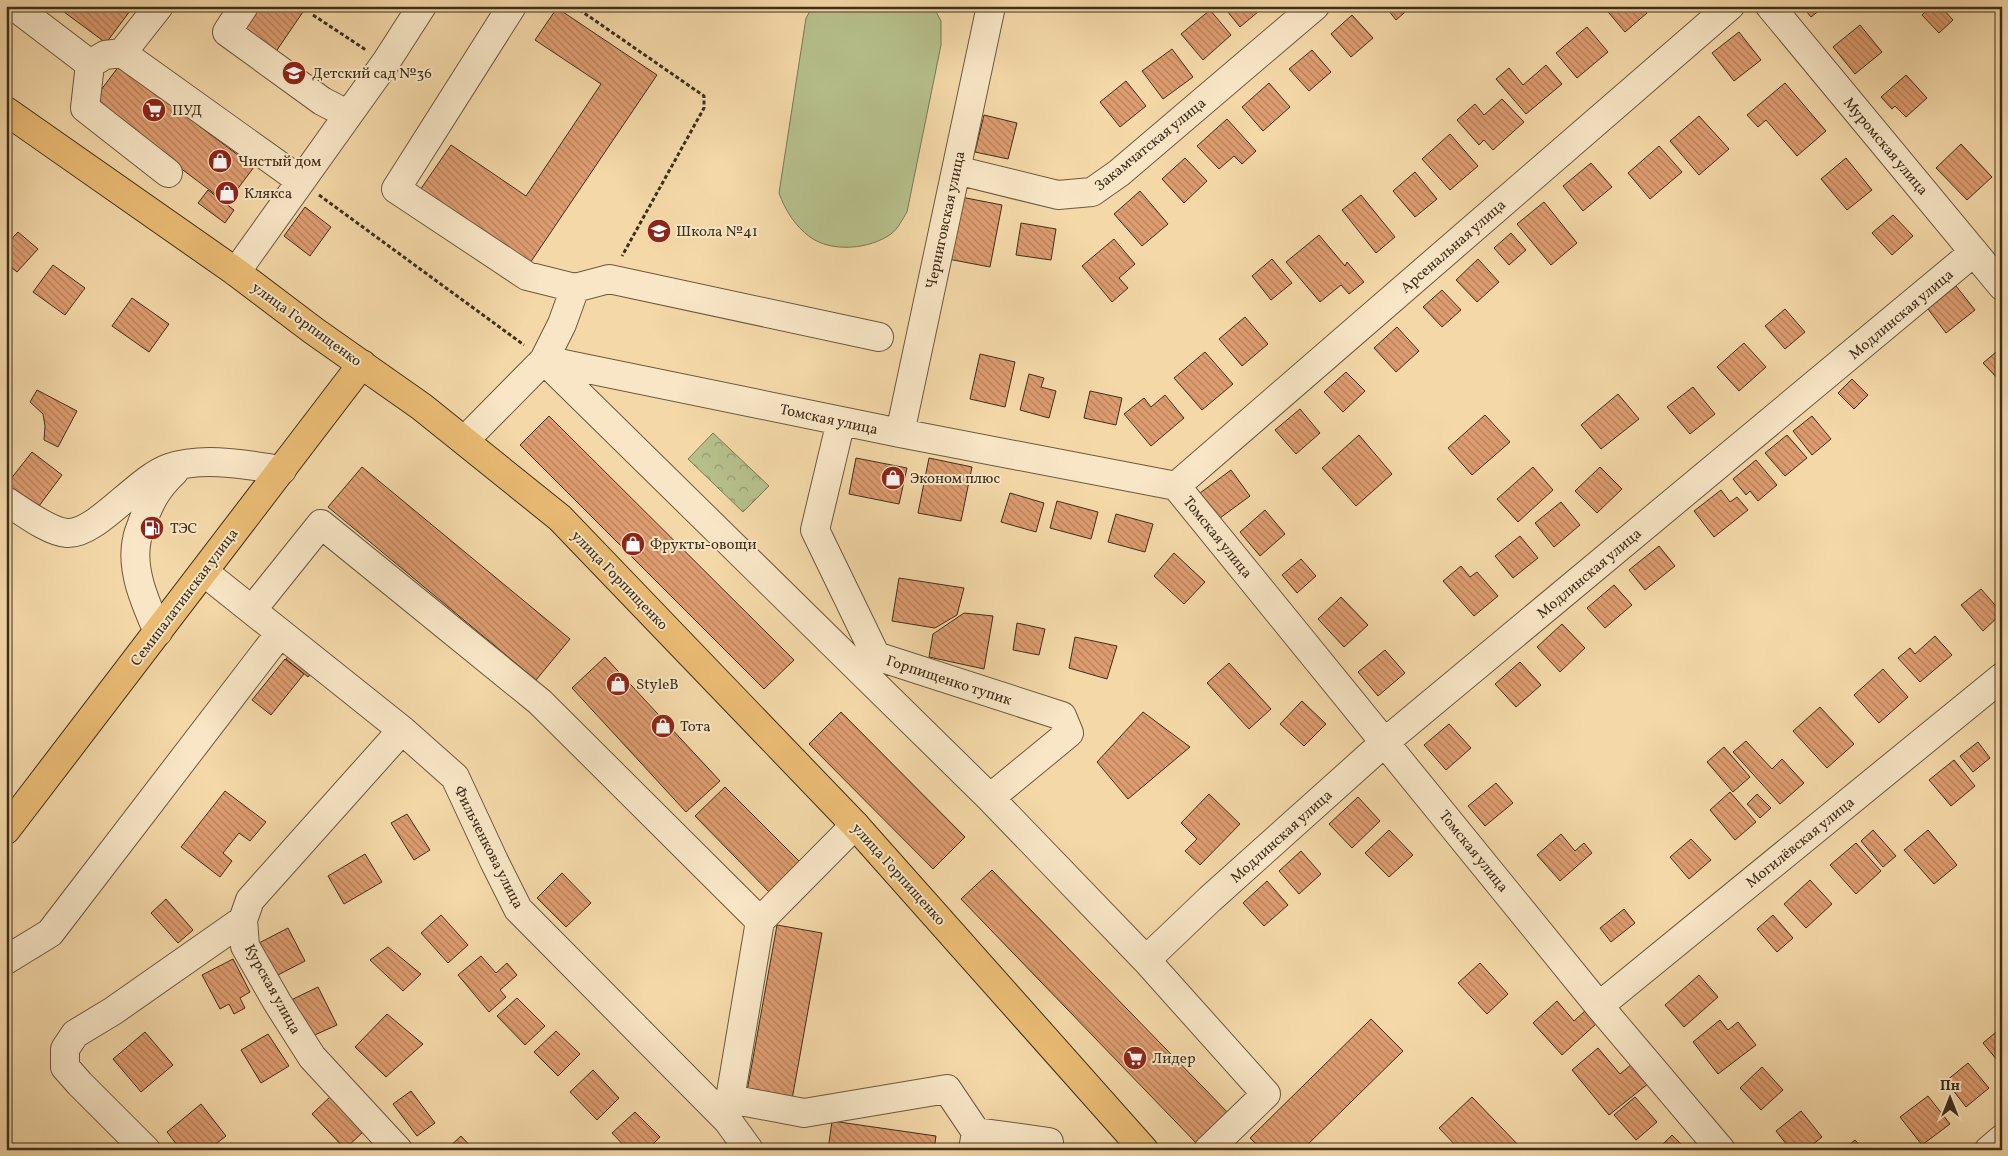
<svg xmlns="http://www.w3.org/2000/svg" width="2008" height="1156" viewBox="0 0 2008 1156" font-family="Vollkorn,serif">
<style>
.grass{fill:#b6c08b;stroke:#7a7853}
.park{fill:url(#park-crowns);stroke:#7a7853}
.building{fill:url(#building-back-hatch);stroke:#3e2f1b}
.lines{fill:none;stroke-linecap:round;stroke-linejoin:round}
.minor-casing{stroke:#6c593e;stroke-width:30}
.major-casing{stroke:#3e2f1b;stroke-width:30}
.path{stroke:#3e2f1b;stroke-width:3;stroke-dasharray:4 2.5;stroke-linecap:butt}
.minor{stroke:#f8e6c6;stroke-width:28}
.major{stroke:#eabc74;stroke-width:28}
.labels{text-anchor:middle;stroke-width:4;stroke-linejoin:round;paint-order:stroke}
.poi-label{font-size:15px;fill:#3e2f1b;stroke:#f8e6c6;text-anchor:start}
.street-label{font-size:15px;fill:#3e2f1b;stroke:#f8e6c6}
</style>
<defs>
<pattern id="park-crowns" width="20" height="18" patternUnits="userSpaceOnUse" patternTransform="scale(1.25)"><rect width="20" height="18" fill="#b6c08b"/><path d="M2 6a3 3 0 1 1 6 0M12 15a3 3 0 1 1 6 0" fill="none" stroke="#959c71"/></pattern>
<pattern id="building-back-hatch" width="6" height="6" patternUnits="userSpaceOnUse" patternTransform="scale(1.25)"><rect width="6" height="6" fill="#de9c70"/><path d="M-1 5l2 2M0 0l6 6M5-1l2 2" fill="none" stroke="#b5805b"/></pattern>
</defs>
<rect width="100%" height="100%" fill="#f4d8a8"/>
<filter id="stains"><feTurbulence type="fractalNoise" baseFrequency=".004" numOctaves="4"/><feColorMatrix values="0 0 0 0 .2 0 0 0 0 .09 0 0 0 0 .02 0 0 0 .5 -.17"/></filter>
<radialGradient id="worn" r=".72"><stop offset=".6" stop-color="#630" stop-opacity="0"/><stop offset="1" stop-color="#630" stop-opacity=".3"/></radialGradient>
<path class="grass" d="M813,6h120l8,15v24l-34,167c-4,6 -9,17 -16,22 -21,15 -59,19 -81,3 -15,-11 -25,-27 -31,-44l27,-175z"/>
<path class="park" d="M713,433l56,53 -26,26 -55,-53z"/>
<path class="building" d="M56,6h75l2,1 -27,36z
M254,6h53l-32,47 -36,-25z
M1223,6h42l-25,21z
M1385,6h27l-16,14z
M1603,6h38l6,7 -22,19z
M1802,6h23l-14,11z
M1931,6h9l13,14 -14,13 -17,-18z
M557,8l100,67 -129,191 -110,-73 33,-48 75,51 75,-112 -66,-44z
M1210,10l21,25 -28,25 -22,-26z
M1352,15l21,23 -22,19 -20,-23z
M1860,25l22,27 -27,22 -22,-27z
M1587,27l21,25 -31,26 -21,-25z
M1739,32l22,28 -27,21 -22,-28z
M1172,49l21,28 -30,22 -21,-28z
M1312,50l19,22 -22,19 -20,-22z
M1546,65l16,19 -36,30 -30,-35 13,-11 14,17z
M119,66l135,101 -27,36 -135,-101z
M1906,75l21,23 -21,19 -11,-11 -3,3 -11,-12z
M1126,81l20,25 -26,21 -20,-25z
M1269,83l21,24 -27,24 -21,-24z
M1785,83l41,48 -29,25 -31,-36 -8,7 -11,-12z
M1502,99l22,23 -31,28 -9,-10 -5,5 -22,-25 18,-16 9,11z
M984,115l33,8 -9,36 -33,-7z
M1699,116l30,33 -30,26 -29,-34z
M1227,119l29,32 -14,13 -8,-8 -15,13 -22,-23z
M1450,134l28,32 -28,24 -28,-31z
M1961,144l31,33 -25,23 -31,-32z
M1659,146l23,26 -32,27 -22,-26z
M1185,158l22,23 -23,22 -22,-24z
M1846,158l26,32 -25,20 -26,-31z
M1591,163l21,24 -29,24 -20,-25z
M1415,172l22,27 -22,18 -22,-26z
M208,190l26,20 -9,13 -27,-20z
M1140,191l28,33 -26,22 -28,-32z
M1361,195l34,42 -19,16 -34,-43z
M961,197l41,8 -12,62 -42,-8z
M1544,202l33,41 -26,22 -34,-41z
M305,207l26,20 -21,29 -26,-20z
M1893,215l20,21 -21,19 -20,-22z
M1021,223l35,6 -5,31 -35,-5z
M18,232l20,17 -21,23 -11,-9v-18z
M1511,233l15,17 -17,15 -15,-17z
M1319,235l26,31 2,-4 17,20 -15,12 -8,-9 -21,17 -34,-40z
M1114,239l21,25 -16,14 9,10 -16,14 -30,-36z
M1272,259l20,24 -21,17 -19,-24z
M1478,259l21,23 -22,20 -21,-22z
M53,265l32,23 -20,27 -32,-23z
M1956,286l19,24 -29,23 -18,-24z
M1442,290l19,20 -19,17 -19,-20z
M132,298l37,26 -20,28 -37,-26z
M1785,309l20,23 -20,17 -20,-23z
M1245,317l23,27 -26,22 -23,-27z
M1397,327l22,24 -23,21 -22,-24z
M1744,343l22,24 -27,24 -22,-24z
M2002,347v32l-2,2 -17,-18z
M1205,352l28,32 -31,26 -28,-32z
M980,354l35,8 -10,45 -35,-8z
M1346,372l19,19 -22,21 -19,-20z
M1029,374l15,4 -3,9 15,4 -7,27 -29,-8z
M1852,379l16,16 -14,14 -16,-16z
M1693,387l22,27 -25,20 -23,-27z
M37,390l40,21 -19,36 -14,-7 1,-14 -2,-12 -13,-12z
M1090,391l32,7 -6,27 -32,-7z
M1618,394l21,25 -38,30 -20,-24z
M1165,395l19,23 -33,28 -27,-32 20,-16 7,9z
M1300,409l20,24 -24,21 -21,-24z
M1485,415l25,27 -38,33 -24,-27z
M549,416l245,244 -30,29 -244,-244z
M1812,416l19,23 -19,16 -19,-24z
M1359,435l33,39 -36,32 -34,-38z
M1787,435l20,23 -22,18 -20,-23z
M32,452l30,23 -26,35 -30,-22v-3z
M856,458l51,10 -8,36 -50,-10z
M929,458l43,9 -11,54 -43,-8z
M1756,460l21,25 -19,16 -8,-10 -4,4 -13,-16z
M362,467l208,172 -34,41 -208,-173z
M1533,467l20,23 -35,32 -21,-23z
M1600,467l22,22 -25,24 -22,-22z
M1231,470l19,26 -30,22 -20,-25z
M1721,490l9,12 7,-5 11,13 -34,27 -20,-26z
M1010,493l34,10 -8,29 -35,-10z
M1057,501l41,11 -7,27 -41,-11z
M1561,502l19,23 -26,22 -19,-24z
M1265,510l20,24 -25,22 -20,-24z
M1116,514l37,10 -8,28 -37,-10z
M1520,536l18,22 -25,20 -18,-22z
M1659,546l16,20 -30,24 -16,-20z
M1174,553l31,29 -21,22 -30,-28z
M1301,559l15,17 -19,17 -15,-18z
M1461,566l9,11 7,-5 21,24 -24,20 -31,-35z
M899,578l65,10 -7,27 -22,13 -43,-7z
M1614,585l18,20 -27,23 -18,-20z
M1981,589l21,24 -19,18 -22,-26z
M1341,597l27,28 -24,22 -26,-28z
M964,613l29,3 -9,53 -55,-12 4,-23z
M1017,623l28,6 -6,26 -26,-5z
M1562,624l23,24 -25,24 -23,-25z
M1935,636l17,19 -32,27 -22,-24 12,-10 5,6z
M1075,637l42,9 -10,33 -38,-11z
M295,648l23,18 -10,11 -22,-18z
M1385,650l20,23 -27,23 -20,-24z
M605,657l115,124 -34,31 -114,-124z
M285,659l19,15 -33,41 -19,-15z
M1520,662l21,23 -25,22 -21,-23z
M1229,663l42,46 -22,20 -42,-46z
M1883,669l25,28 -29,26 -25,-28z
M1302,701l24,23 -22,22 -24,-22z
M1820,707l34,37 -27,24 -34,-37z
M841,712l124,125 -32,32 -124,-125z
M1143,712l47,35 -62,52 -31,-37z
M1449,724l22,24 -25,22 -22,-25z
M1746,741l26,28 10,-10 22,24 -24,21 -47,-52z
M1978,742l12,16 -17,14 -13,-16z
M1724,747l26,30 -17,15 -26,-30z
M1954,760l21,26 -24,20 -22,-26z
M1496,783l17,20 -28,23 -17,-20z
M725,787l80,80 -31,30 -79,-81z
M225,791l41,31 -16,19 -11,-8 -16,20 9,8 -12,16 -39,-30z
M1730,792l26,30 -21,18 -25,-30z
M1209,794l31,30 -40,41 -15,-14 12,-12 -16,-16z
M1757,794l14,14 -11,10 -13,-14z
M1358,797l22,24 -28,27 -23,-24z
M407,814l23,36 -16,10 -23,-37z
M1389,830l24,25 -24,22 -24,-24z
M1873,830l23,26 -13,11 -22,-26z
M1928,830l29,35 -23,19 -30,-34z
M1561,834l14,17 9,-8 8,10 -32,28 -23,-26z
M1691,839l20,21 -22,19 -19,-22z
M1856,843l25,28 -25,23 -26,-29z
M1301,851l20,23 -22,20 -20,-23z
M365,854l17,28 -38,22 -16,-28z
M992,870l240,247 -32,30 -239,-248z
M562,873l29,30 -25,24 -29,-29z
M1810,880l22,24 -26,24 -22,-24z
M1267,881l21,24 -24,21 -21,-23z
M166,899l27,31 -15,13 -27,-30z
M1624,909l11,14 -24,19 -11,-14z
M441,915l27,30 -20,18 -27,-30z
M1773,915l20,23 -16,14 -20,-23z
M777,925l45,8 -31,172 -45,-8z
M288,928l17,33 -29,15 -17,-33z
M388,947l33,27 -18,17 -33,-31z
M481,956l15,17 11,-10 10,12 -17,15 6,7 -17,15 -31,-37z
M233,959l17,33 -10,6 5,10 -11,6 -5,-10 -9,5 -18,-34z
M1480,963l28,31 -21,20 -29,-31z
M1699,975l19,22 -34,30 -19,-22z
M318,987l19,38 -29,13 -19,-37z
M517,998l28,28 -20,19 -28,-29z
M1557,1001l17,20 12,-11 11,13 -35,32 -29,-32z
M387,1014l36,30 -37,33 -31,-30z
M1371,1019l32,32 -101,99h-40l-12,-12z
M1720,1020l8,10 10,-8 18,23 -38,29 -25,-32z
M2002,1027v39l-19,-23z
M556,1031l24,23 -22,22 -24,-24z
M145,1032l28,33 -32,27 -28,-33z
M268,1034l21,32 -28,17 -20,-33z
M1598,1048l22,26 12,-10 17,19 -40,32 -37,-45z
M1968,1063l21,25 -23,19 -20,-26z
M1762,1067l21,23 -22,20 -21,-22z
M593,1070l26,28 -22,22 -27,-28z
M411,1091l24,32 -18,13 -24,-32z
M332,1095l33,35 -20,19 -33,-35z
M1928,1096l22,28 -28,21 -22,-28z
M1472,1097l51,53h-63l-21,-22z
M1635,1097l22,25 -21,18 -22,-25z
M201,1104l25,32 -18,14h-27l-14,-18z
M1801,1111l21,26 -16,13h-15l-15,-19z
M635,1112l25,25 -13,13h-19l-16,-17z
M832,1121l104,15 -2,14h-106z
M1672,1135l15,15h-30z
M461,1136l13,14h-28z
M1855,1140l9,10h-21z"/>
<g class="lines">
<g class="minor-casing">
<path id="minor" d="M14,6l76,58 15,-9 17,-2 179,128
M244,6l-17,26 95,69 25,13
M512,6l-116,183 131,87 48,12
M1770,6l232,280
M122,53l37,-47
M90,64l-5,44 83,65
M956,170l102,25 34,-3 27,-19 196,-167
M236,272l150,-210 36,-56
M879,337l-270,-58 -34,9 -13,36 -18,36 446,438 156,162 120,134 -58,56
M841,421l-26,109 61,126 186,60 7,17 -79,65
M900,433l91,-427
M465,440l79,-80 356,73 276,53 423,520 122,144
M1176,486l554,-480
M6,501c16,10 43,31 61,32 29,2 70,-54 102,-65 35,-12 78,-3 113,2
M204,572l198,158 53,47 39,84 24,48 210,212 21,29
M252,610l69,-86 219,178 220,219 95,-96
M158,632c-12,-28 -28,-62 -21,-93 1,-6 4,-12 6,-18 7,-20 15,-34 31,-49
M760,921l-30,178 74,14 143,-24 29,43 -3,18
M6,960l44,-27 230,-300
M1146,960l64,-61 175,-157 589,-490
M1599,1006l403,-329
M976,1132l73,10 -1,8
M146,1150l-66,-66 -15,-17v-18l10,-15 38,-23 130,-91
M398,1150l-86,-93 -35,-55 -32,-56 -2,-26 7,-20 152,-170
M1989,1150l13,-11"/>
</g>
<g class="major-casing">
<path id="major" d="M6,111l230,161 78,59 108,76 138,111 295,307 289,325
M6,830l356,-466"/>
</g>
<path class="path" d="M574,6l130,90v12l-82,148
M313,15l53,35
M319,195l205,150"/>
<use href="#minor" class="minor"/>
<use href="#major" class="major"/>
</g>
<defs>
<g id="school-disc" transform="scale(1.25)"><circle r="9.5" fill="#8f2418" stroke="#f8e6c6"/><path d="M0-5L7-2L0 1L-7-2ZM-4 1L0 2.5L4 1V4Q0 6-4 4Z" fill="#fff"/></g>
<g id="supermarket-disc" transform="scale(1.25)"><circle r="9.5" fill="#8f2418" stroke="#f8e6c6"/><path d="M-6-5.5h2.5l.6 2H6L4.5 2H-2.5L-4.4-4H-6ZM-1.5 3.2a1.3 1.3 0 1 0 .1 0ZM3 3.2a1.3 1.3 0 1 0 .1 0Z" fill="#fff"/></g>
<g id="shop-disc" transform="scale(1.25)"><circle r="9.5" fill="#8f2418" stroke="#f8e6c6"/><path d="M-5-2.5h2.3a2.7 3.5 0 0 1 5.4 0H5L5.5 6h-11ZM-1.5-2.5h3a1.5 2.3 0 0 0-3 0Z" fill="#fff"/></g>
<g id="fuel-disc" transform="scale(1.25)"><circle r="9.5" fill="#8f2418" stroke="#f8e6c6"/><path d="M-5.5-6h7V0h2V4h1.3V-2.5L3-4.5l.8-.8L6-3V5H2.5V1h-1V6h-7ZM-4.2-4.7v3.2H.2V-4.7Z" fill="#fff"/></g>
</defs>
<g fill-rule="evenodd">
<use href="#school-disc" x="294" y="73"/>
<use href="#supermarket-disc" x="154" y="110"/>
<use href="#shop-disc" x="220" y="161"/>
<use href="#shop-disc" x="227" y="193"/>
<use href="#school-disc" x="659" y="231"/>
<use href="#shop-disc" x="893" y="478"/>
<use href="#fuel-disc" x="152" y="528"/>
<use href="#shop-disc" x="633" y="544"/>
<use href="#shop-disc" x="618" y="684"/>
<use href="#shop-disc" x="663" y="726"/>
<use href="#supermarket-disc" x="1135" y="1058"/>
</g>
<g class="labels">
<g class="poi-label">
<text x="312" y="78">Детский сад №36</text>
<text x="172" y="115">ПУД</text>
<text x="238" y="166">Чистый дом</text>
<text x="244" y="198">Клякса</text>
<text x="676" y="236">Школа №41</text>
<text x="910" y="483">Эконом плюс</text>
<text x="170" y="533">ТЭС</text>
<text x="650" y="549">Фрукты-овощи</text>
<text x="636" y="689">StyleB</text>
<text x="680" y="731">Тота</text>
<text x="1152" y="1063">Лидер</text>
</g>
<g class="street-label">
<text transform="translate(1150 144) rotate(-39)" y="5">Закамчатская улица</text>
<text transform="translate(1886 146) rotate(50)" y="5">Муромская улица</text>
<text transform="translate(945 220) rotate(-78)" y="5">Черниговская улица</text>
<text transform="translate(1453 246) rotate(-41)" y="5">Арсенальная улица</text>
<text transform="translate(1901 314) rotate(-40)" y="5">Модлинская улица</text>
<text transform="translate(307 324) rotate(36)" y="5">улица Горпищенко</text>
<text transform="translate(829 419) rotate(12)" y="5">Томская улица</text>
<text transform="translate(1218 537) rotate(51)" y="5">Томская улица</text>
<text transform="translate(1589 573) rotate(-40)" y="5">Модлинская улица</text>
<text transform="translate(620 580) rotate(46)" y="5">улица Горпищенко</text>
<text transform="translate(184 597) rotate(-53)" y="5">Семипалатинская улица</text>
<text transform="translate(949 680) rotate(18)" y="5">Горпищенко тупик</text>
<text transform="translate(1281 836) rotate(-42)" y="5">Модлинская улица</text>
<text transform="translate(1800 842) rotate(-39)" y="5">Могилёвская улица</text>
<text transform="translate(489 847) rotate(63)" y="5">Фильченкова улица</text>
<text transform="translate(1474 851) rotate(51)" y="5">Томская улица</text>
<text transform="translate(899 874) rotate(48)" y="5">улица Горпищенко</text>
<text transform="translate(273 989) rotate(61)" y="5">Курская улица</text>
</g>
</g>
<rect width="2008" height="1156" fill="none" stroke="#f4d8a8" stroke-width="25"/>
<rect x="8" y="8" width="1993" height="1141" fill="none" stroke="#3e2f1b" stroke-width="2.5"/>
<rect x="12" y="12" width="1983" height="1131" fill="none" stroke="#3e2f1b"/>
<g transform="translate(1950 1098)" stroke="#f8e6c6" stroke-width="4" paint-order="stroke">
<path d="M0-4L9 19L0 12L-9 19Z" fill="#3e2f1b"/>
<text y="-8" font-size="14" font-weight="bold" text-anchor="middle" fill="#3e2f1b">Пн</text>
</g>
<rect width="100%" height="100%" filter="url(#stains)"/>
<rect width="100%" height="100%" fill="url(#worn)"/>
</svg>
